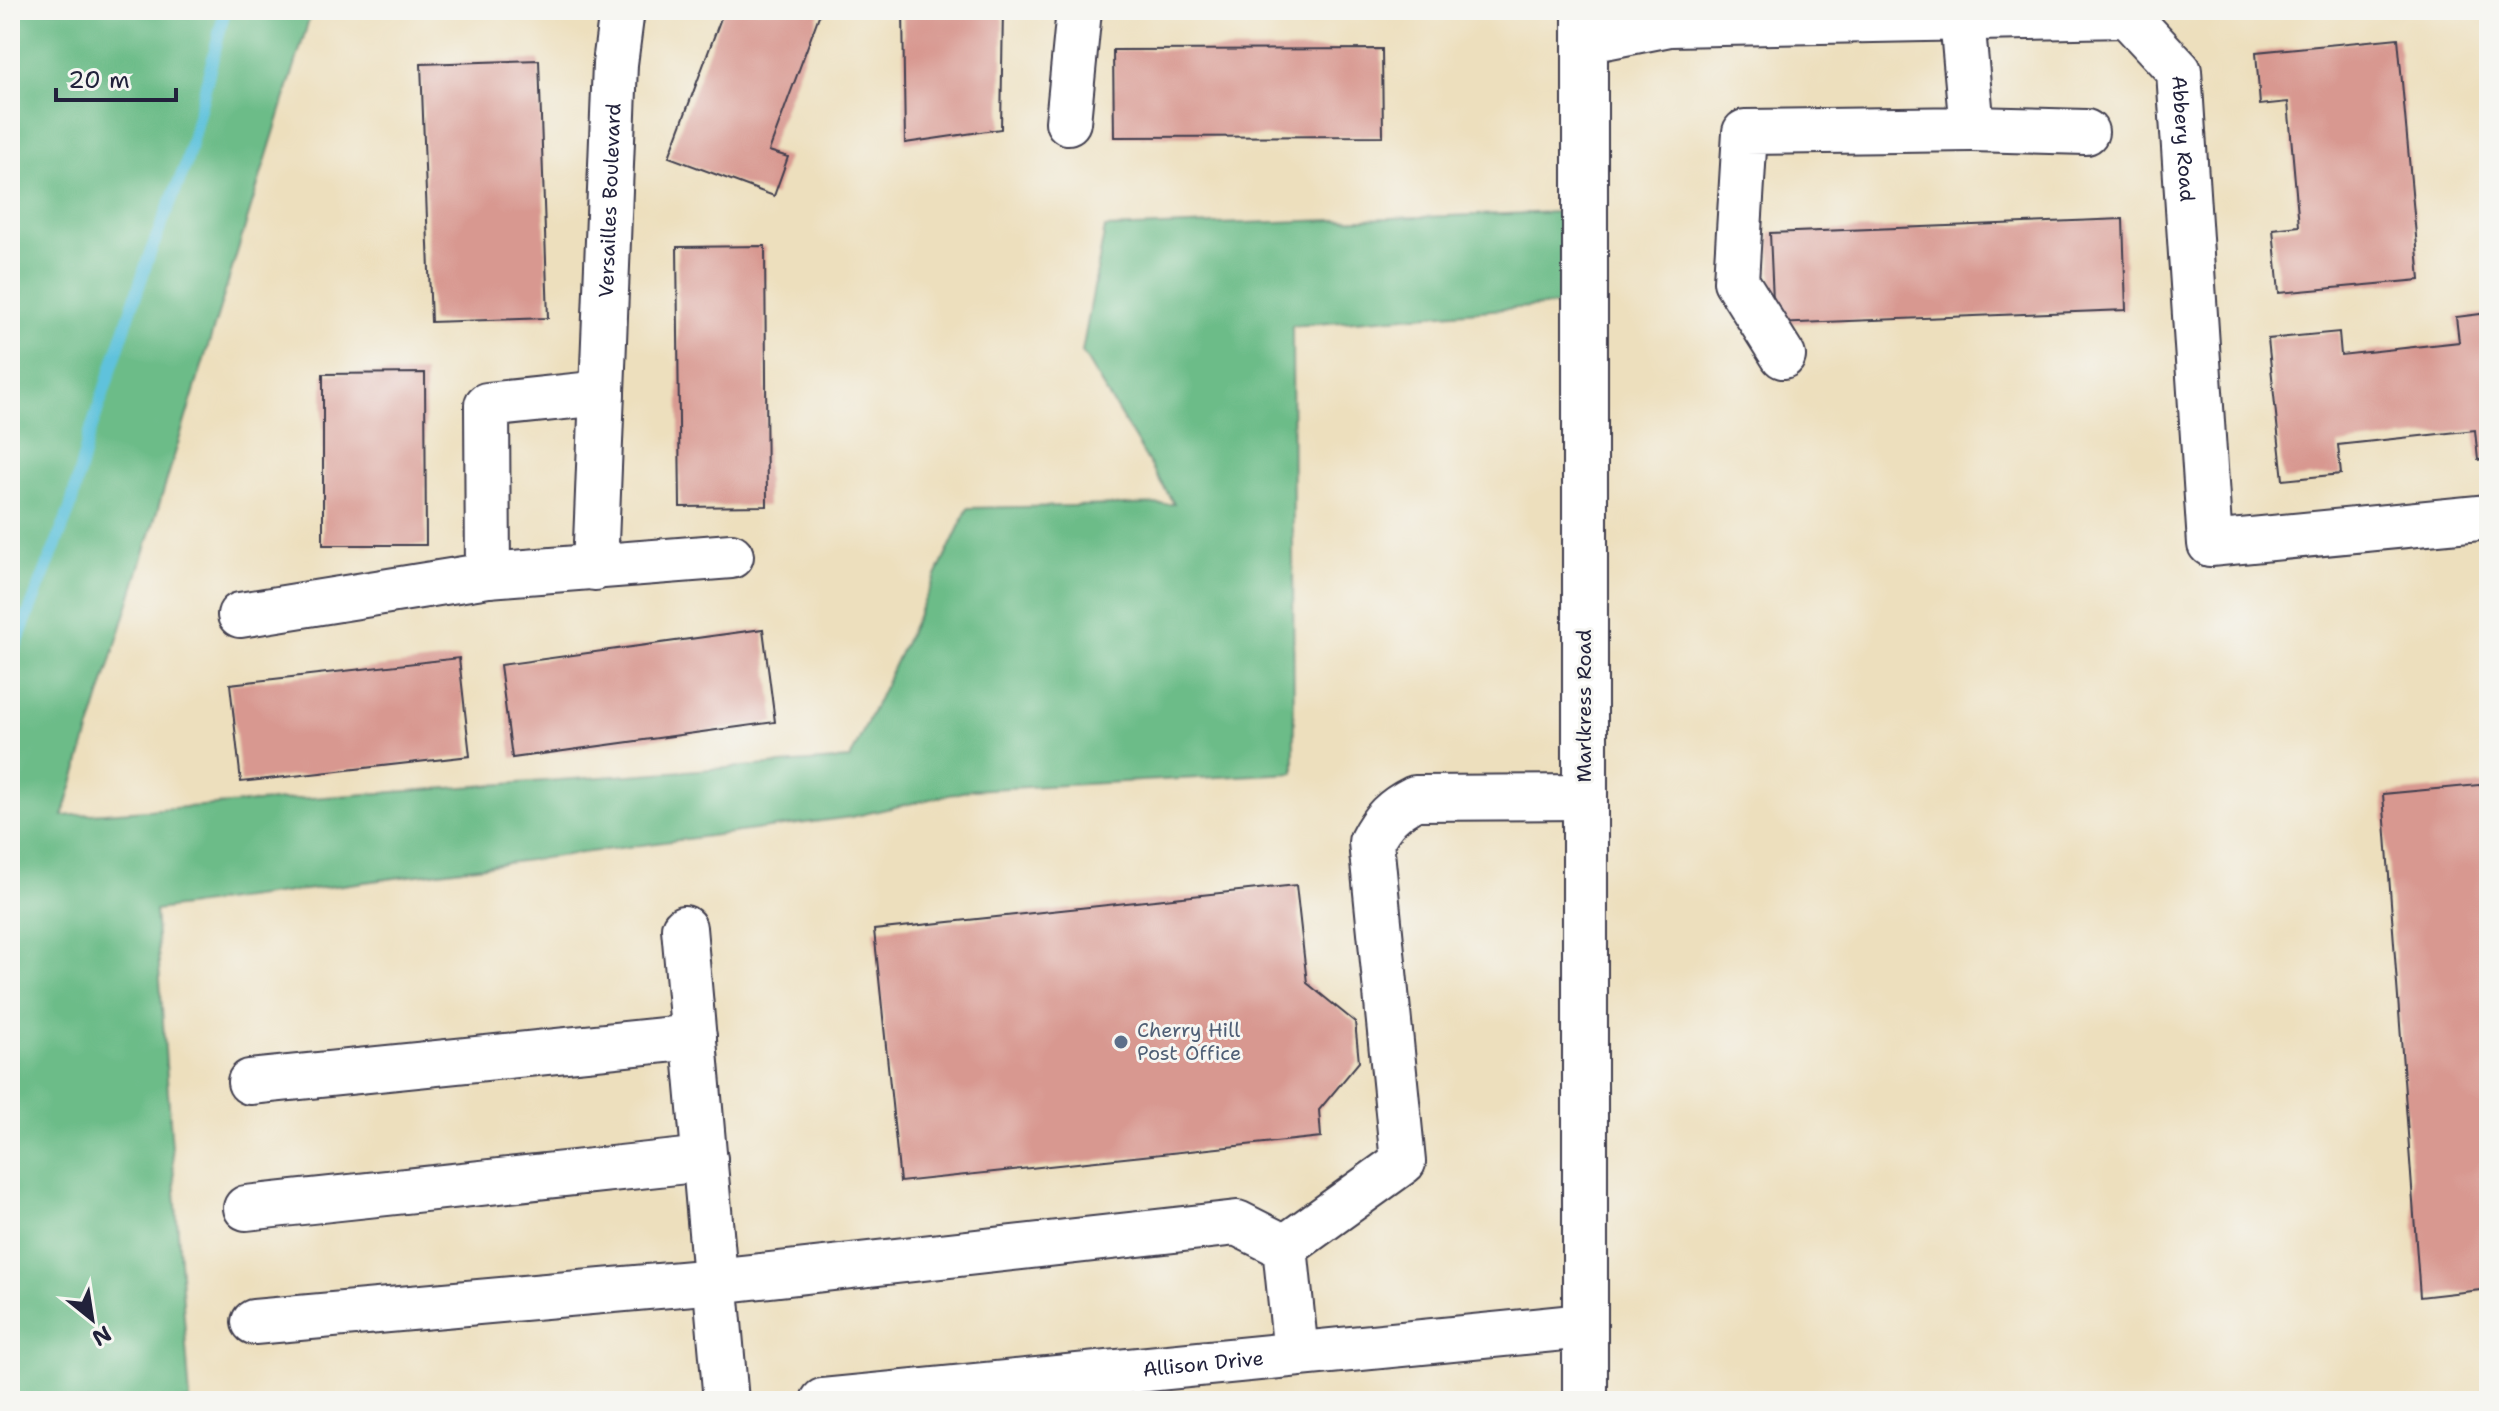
<svg xmlns="http://www.w3.org/2000/svg" width="2499" height="1411" viewBox="0 0 2499 1411" font-family="'Shantell Sans',sans-serif">
<style>
.forest{fill:#6cbc88;stroke:#476f62;stroke-width:2}
.lines{fill:none;stroke-linecap:round;stroke-linejoin:round}
.stream{stroke:#5ec2dc;stroke-width:12}
.building{fill:#d89890}
.minor-casing{stroke:#403e4e;stroke-width:48}
.minor{stroke:#fff;stroke-width:44}
.service-dot{fill:#5c6f8a;stroke:#f6f6f2;stroke-width:3}
.labels{text-anchor:middle;stroke-width:6;stroke-linejoin:round;paint-order:stroke}
.street-label{font-size:20px;fill:#22223b;stroke:#f6f6f2}
.service-label{font-size:20px;fill:#4e5e75;stroke:#f6f6f2;text-anchor:start}
</style>
<rect width="100%" height="100%" fill="#f6f6f2"/>
<filter id="ink" filterUnits="userSpaceOnUse"><feTurbulence type="fractalNoise" baseFrequency=".0125" numOctaves="2"/><feDisplacementMap in="SourceGraphic" scale="16" xChannelSelector="R" yChannelSelector="G"/><feConvolveMatrix kernelMatrix="1 2 1 2 8 2 1 2 1" color-interpolation-filters="sRGB"/></filter>
<filter id="wash" filterUnits="userSpaceOnUse"><feTurbulence type="fractalNoise" baseFrequency=".006" numOctaves="4" result="noise"/><feDisplacementMap in="SourceGraphic" scale="32" xChannelSelector="R" yChannelSelector="G"/><feGaussianBlur stdDeviation="1.8" result="paint"/><feColorMatrix in="noise" values="0 0 0 0 0 0 0 0 0 0 0 0 0 0 0 0 0 1.4 0 .05"/><feComposite in="paint" operator="in"/></filter>
<g filter="url(#wash)">
<rect width="100%" height="100%" fill="#eddfbd"/>
<path class="forest" d="M10,10h302l-249,806 787,-57 118,-251 206,-4 -92,-152 23,-124 484,-17 3,91 -300,24 2,447 -323,17 -120,27 -696,93 35,491h-180z"/>
<g class="lines">
<path class="stream" d="M10,660l60,-151 18,-70 61,-183 37,-92 39,-154"/>
</g>
<g id="blocks">
<path class="building" d="M724,10h97l-52,141 19,6 -14,39 -105,-39z
M903,10h100l-2,119 -96,14z
M2398,38l22,242 -141,13 -6,-64 26,-3 -11,-124 -28,3 -4,-53z
M1382,49l1,87 -269,1 -1,-87z
M539,60l9,258 -117,4 -10,-258z
M2123,219l3,91 -352,14 -4,-91z
M765,246l2,260 -87,1 -3,-260z
M2489,313v146l-11,1 -3,-30 -137,15 3,29 -58,6 -15,-141 71,-7 2,23 118,-13 -3,-25z
M425,373l1,172h-103v-171z
M763,629l12,93 -263,36 -12,-93z
M459,658l11,98 -229,26 -11,-98z
M2489,784v505l-69,8 -37,-503z
M1296,885l11,98 48,39 4,40 -40,48 2,27 -421,45 -26,-252z"/>
</g>
</g>
<g filter="url(#ink)">
<use href="#blocks" fill-opacity="0" stroke="#403e4e" stroke-width="2"/>
<g class="lines">
<g class="minor-casing">
<g id="minor">
<path d="M1585,10v1391"/>
<path id="s1" d="M1585,41l85,-17 457,-9 52,56 31,473 279,-27"/>
<path d="M1068,122l11,-112"/>
<path d="M1972,129l114,3"/>
<path d="M1783,356l-47,-75 9,-149 227,-3 -10,-110"/>
<path id="s2" d="M595,568l20,-504 7,-54"/>
<path d="M488,575l-1,-170 115,-12"/>
<path d="M240,615l248,-40 243,-19"/>
<path d="M684,928l42,473"/>
<path d="M250,1082l444,-45"/>
<path d="M246,1208l459,-49"/>
<path d="M254,1322l461,-41 522,-58 48,24"/>
<path d="M1296,1354l-11,-107 118,-85 -32,-320c11,-22 22,-33 44,-44l169,-1"/>
<path id="s3" d="M823,1401l761,-75"/>
</g>
</g>
<use href="#minor" class="minor"/>
</g>
</g>
<circle class="service-dot" cx="1121" cy="1042" r="8"/>
<g class="labels">
<g class="street-label">
<text dy="7" stroke="none"><textPath href="#s1" startOffset="688">Abbery Road</textPath></text>
<text dy="7" stroke="none"><textPath href="#s2" startOffset="368">Versailles Boulevard</textPath></text>
<text transform="translate(1584 706) rotate(-90)" y="7">Marlkress Road</text>
<text dy="7" stroke="none"><textPath href="#s3" startOffset="382">Allison Drive</textPath></text>
</g>
<g class="service-label">
<text x="1137" y="1037">Cherry Hill<tspan x="1137" dy="23">Post Office</tspan></text>
</g>
</g>
<rect width="2499" height="1411" fill="none" stroke="#f6f6f2" stroke-width="40"/>
<g transform="translate(92 1319) rotate(150)" stroke="#f6f6f2" stroke-width="6" paint-order="stroke">
<path d="M0-6L14 30L0 20L-14 30Z" fill="#22223b"/>
<text y="-12" font-size="22" font-weight="bold" text-anchor="middle" fill="#22223b">N</text>
</g>
<path d="M56 88v12h120v-12" fill="none" stroke="#22223b" stroke-width="4"/>
<text x="68" y="88" font-size="24" fill="#22223b" stroke="#f6f6f2" stroke-width="6" paint-order="stroke">20 m</text>
</svg>
